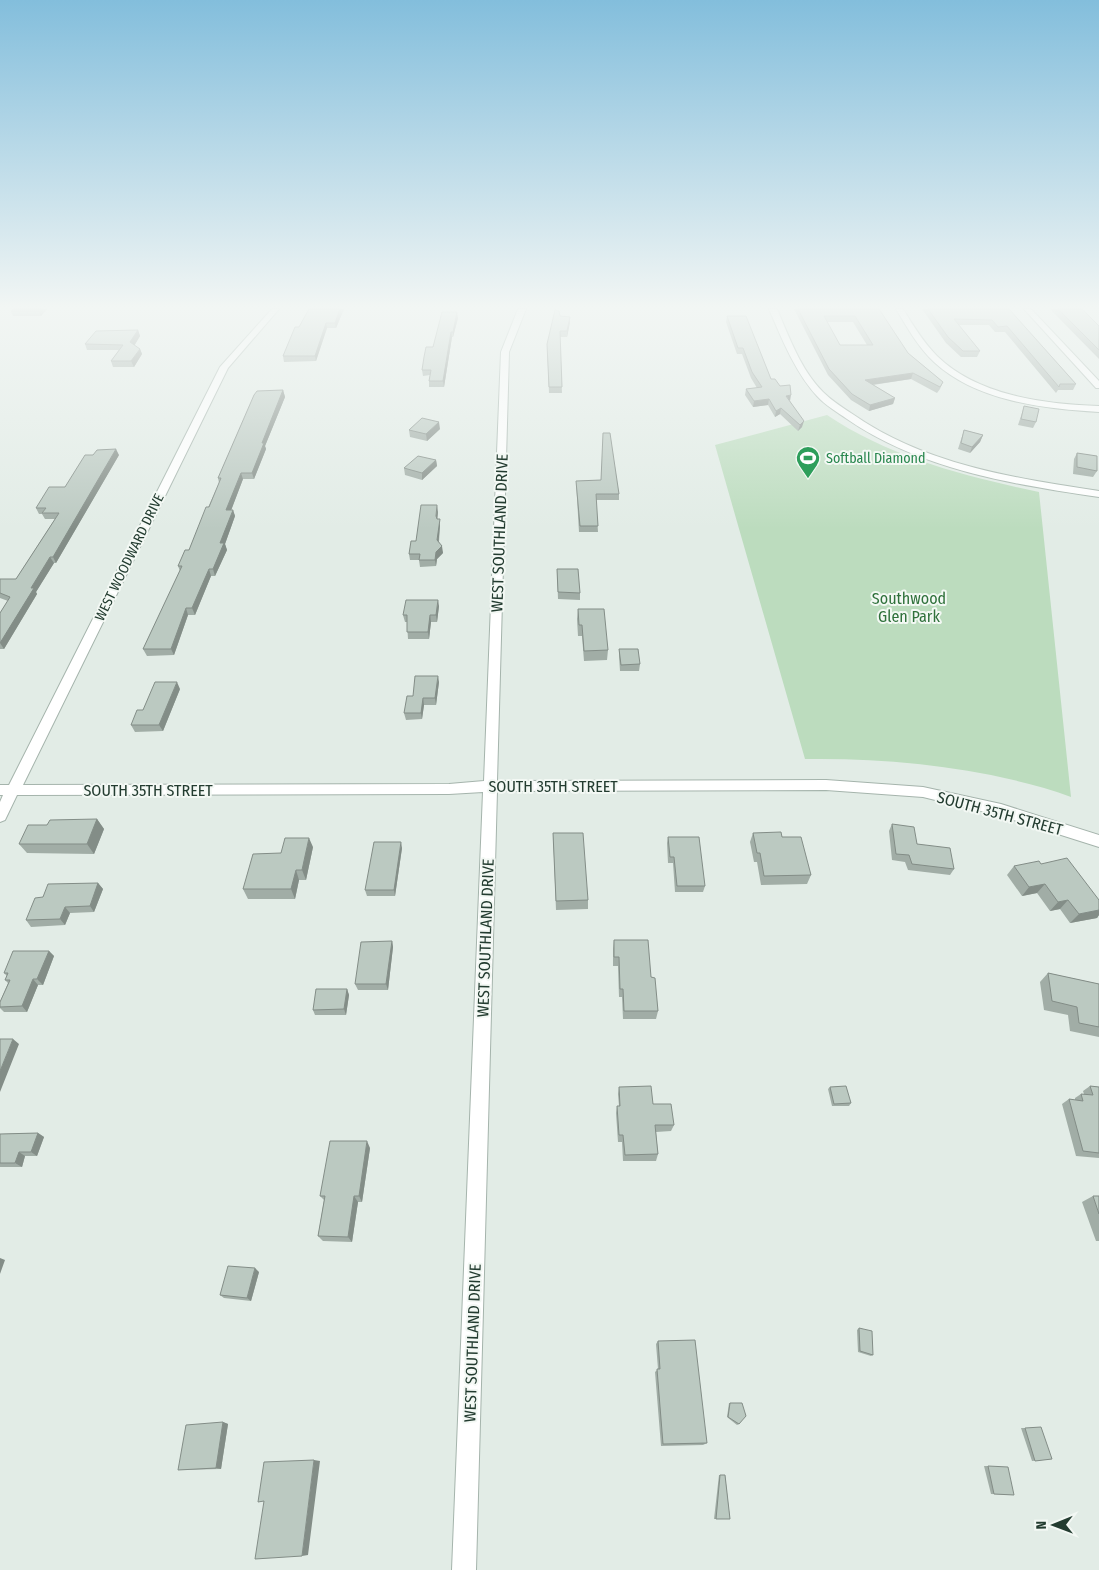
<svg xmlns="http://www.w3.org/2000/svg" width="1099" height="1570" viewBox="0 0 1099 1570" font-family="'Fira Sans Condensed',sans-serif">
<style>
.green{fill:#bcdcbe}
.lines{fill:none;stroke-linecap:round;stroke-linejoin:round}
.minor-casing{stroke:#a5b4ac;stroke-width:2}
.minor{fill:#fff;fill-rule:evenodd}
.wall{fill:#a1ada6;fill-rule:evenodd}
.shaded-wall{fill:#838d87}
.building{fill:#bbc9c1;stroke:#838d87;fill-rule:evenodd}
.labels{text-anchor:middle;stroke-width:4;stroke-linejoin:round;paint-order:stroke}
.far-leisure-label{font-size:14px;fill:#27864d;stroke:#f3f8f4;text-anchor:start}
.far-street-label{font-size:14px;fill:#233c30;stroke:#f3f8f4}
.street-label{font-size:16px;fill:#233c30;stroke:#f3f8f4}
.park-label{font-size:16px;fill:#2f713b;stroke:#f3f8f4}
</style>
<rect width="100%" height="100%" fill="#e2ece6"/>
<path class="green" d="M827,415c64,43 138,61 212,77l32,305c-25,-10 -53,-16 -80,-22 -62,-12 -123,-17 -186,-16l-90,-314z"/>
<g class="lines">
<g class="minor-casing">
<path id="minor" d="M272,309h7l-51,59 -205,417 426,-1 35,-3 17,-429 17,-43h8l-17,43 -12,429 329,-1 97,7 78,17 98,31v12l-98,-31 -78,-19 -97,-7 -329,1 -21,779h-24l31,-778 -34,2 -432,1 -12,25 -5,2v-20l3,-7h-3v-10h9l211,-418z
M769,309h8c12,28 24,61 46,83 9,9 20,16 31,23 72,50 160,63 245,76v6c-87,-13 -178,-27 -252,-78 -10,-7 -22,-14 -30,-23 -22,-24 -35,-57 -48,-87z
M896,309h7c10,16 20,33 34,47 41,40 108,48 162,50v6c-55,-3 -123,-11 -165,-50 -16,-15 -27,-35 -38,-53z
M1024,309h7l68,72v7h-3z"/>
</g>
<use href="#minor" class="minor"/>
</g>
<path class="wall" d="M47,309l-6,7h-28l-2,-5z
M309,309h35l-8,19h-9l-11,33 -32,1 -1,-6z
M794,309h85l29,44 35,29 -3,7 -3,4 -26,-14 -38,6 22,13 -2,6 -24,7 -18,-11 -23,-25zM827,322h26l14,23h-27z
M922,309h87l67,75 -3,6h-15l-2,3 -51,-61h-10l-6,-7h-30l21,26 -3,6h-16l-15,-14z
M1050,309h32l17,17v33z
M560,316l10,6 -3,15h-7l2,56h-13l-2,-49z
M727,316l44,63 19,22 12,26 -4,4 -18,-17 -5,3 -7,-12 -15,2 -8,-12 1,-6 11,-1 -6,-10 -9,-24h-5l-11,-32z
M458,318l-5,19h-1l-8,50h-15v-6l1,-6 -7,1 -1,-6 11,-23z
M138,330l2,6 -6,9 6,4 2,5 -8,13h-21l-2,-6 8,-11h-32l-2,-6z
M283,390l2,7 -20,49 1,3 -12,30h-11l-12,31h2l2,6 -10,28 2,6 -12,26h-4l-16,39h-7l-14,40 -27,1 -4,-7 37,-78 -2,-5 11,-16 30,-67 -1,-5z
M1024,406l12,16 -3,6 -15,-3 4,-12z
M440,429l-13,12 -17,-4 -1,-7z
M964,430l19,5 -3,7 -10,11 -12,-4z
M1077,453l20,18 -4,6 -20,-3 1,-15z
M119,455l-63,108h-2l-18,29 1,2 -33,55h-4v-36l8,-12 -8,-3v-19h16l39,-60h-10l-3,-5h-3l-3,-6 29,-21z
M436,460l1,6 -15,14 -17,-5 -1,-7z
M576,481l43,13v6h-23l2,32h-19z
M438,512l-1,7 3,6 -1,17 4,11 -6,6 -1,7 -16,1 -1,-7h-9l-1,-6 7,-13z
M557,569l23,24v7l-22,-1z
M439,606l-2,16h-6l-2,17h-21l-1,-17h-2l-2,-7z
M578,609l30,41 -1,10 -23,1 -2,-25h-4l-1,-17z
M619,649l21,15 -1,7h-19l-1,-15z
M439,682l-3,23h-12l-2,14 -16,1 -2,-7 9,-17z
M180,689l-17,42 -28,1 -4,-7 12,-15z
M97,819l7,10 -10,25 -67,-1 -8,-9 28,-19z
M892,824l25,20 37,25 -4,6 -42,-5 -3,-8 -13,-2 -3,-29z
M553,833l35,67v9l-32,1z
M753,833l29,4 29,38 -4,9 -46,1 -4,-23h-3l-4,-20z
M668,837l37,49 -2,6h-28l-2,-29h-5l-1,-20z
M313,847l-7,33h-7l-4,19h-47l-5,-10 38,-36z
M402,848l-7,48h-28l-2,-6z
M1041,864l58,36v15l-2,3 -27,5 -10,-14 -10,2 -13,-18 -15,3 -15,-21 7,-9z
M98,883l5,6 -9,23 -24,1 -5,12 -34,2 -5,-7 17,-23z
M614,940l37,37 7,34 -2,8h-33l-1,-22h-3l-1,-31h-5v-17z
M392,941l1,6 -5,43h-30l-3,-6z
M49,951l5,5 -11,29h-5l-11,27h-23l-4,-4v-6l8,-19 -3,-3 2,-4 -3,-3z
M1048,973l51,11v53l-29,-6 -2,-16 -24,-5 -4,-28z
M347,989l2,6 -3,20h-31l-2,-5z
M1090,1086l9,1v71l-23,-2 -14,-52 7,-5 6,1v-2l6,-4h3l-1,-3z
M619,1087l34,17 21,21 -3,6 -15,1 2,22 -2,7h-33l-1,-19h-4l-2,-29 1,-7h2l-1,-12z
M830,1087l21,16 -2,3h-17l-4,-17z
M38,1133l6,4 -7,19h-12l-3,11h-22v-33z
M370,1148l-8,54h-4l-6,40 -29,-1 -5,-5 6,-36 -4,-4z
M1093,1196h6v45h-3l-14,-39z
M259,1272l-8,29 -27,-3 -4,-3z
M859,1328l14,27 -2,1 -13,-4 -1,-22z
M658,1341l49,102 -4,2 -42,1 -6,-74 3,-3 -2,-25z
M729,1403h1l9,21 -2,1 -10,-8z
M223,1422l5,2 -7,45 -43,1z
M1021,1428h4l27,31 -20,2z
M984,1466h4l26,29 -23,-1z
M719,1475h6l5,44h-16z"/>
<path class="shaded-wall" d="M41,309h6l-6,7 -2,-5z
M340,309h4l-8,19 -1,-5z
M457,312l1,6 -5,19v-5z
M570,317v5l-3,15v-6z
M326,323l1,5 -11,33 -1,-5z
M138,330l2,6 -7,12 -3,-6z
M451,332l1,5 -8,50 -1,-6z
M140,349l2,5 -8,13 -3,-6z
M913,373l-2,6 -48,7 2,-6z
M283,390l2,7 -20,49 1,3 -12,30 -2,-6 10,-30z
M791,395l-1,6 -4,-5z
M895,398l-2,6 -24,7 1,-6z
M769,399l-1,6 -15,2 1,-6z
M781,408l-1,6 -5,3 1,-6z
M804,421l-2,6 -4,4 2,-6z
M439,422l1,7 -13,12 -1,-7z
M983,435l-3,7 -10,11 2,-6z
M116,449l3,6 -63,108 -3,-6z
M436,460l1,6 -15,14v-7z
M241,473l2,6 -14,37 -3,-6z
M437,505l1,7 -1,10 -1,-6z
M233,510l2,6 -10,28 2,6 -12,26 -2,-7 7,-26z
M440,519v6l-2,22 -1,-7z
M442,546l1,7 -6,6 -1,7 -1,-6 1,-8z
M50,557l4,6 -18,29 1,2 -33,55 -4,-6 31,-55z
M209,569l2,7 -16,39 -3,-7z
M438,600l1,6 -2,16 -1,-7z
M186,608l2,7 -14,40 -3,-6z
M430,615l1,7 -2,17 -1,-7z
M438,676l1,6 -3,23 -1,-7z
M177,682l3,7 -17,42 -4,-6z
M423,698l1,7 -2,14 -1,-6z
M97,819l7,10 -10,25 -7,-10z
M309,838l4,9 -7,33 -4,-10z
M401,842l1,6 -7,48 -1,-6z
M296,870l3,10 -4,19 -4,-10z
M98,883l5,6 -9,23 -4,-6z
M1045,884l-8,9 -15,3 7,-9z
M1068,900l-8,9 -10,2 8,-9z
M65,907l5,6 -5,12 -5,-6z
M1099,910v5l-2,3 -27,5 9,-9z
M392,941l1,6 -5,43 -2,-6z
M49,951l5,5 -11,29 -6,-6z
M33,979l5,6 -11,27 -5,-6z
M347,989l2,6 -3,20 -2,-6z
M13,1039l6,5 -19,48v-21z
M38,1133l6,4 -7,19 -6,-4z
M367,1141l3,7 -8,54 -3,-6z
M19,1152l6,4 -3,11 -7,-4z
M354,1196l4,6 -6,40 -4,-5z
M0,1258l5,2 -5,14z
M255,1268l4,4 -8,29 -4,-3z
M223,1422l5,2 -7,45 -5,-1z
M314,1460l6,1 -12,94 -6,1z"/>
<path class="building" d="M13,309h28l-2,2h-28z
M309,309h31l-5,14h-9l-11,33h-32l12,-29h4z
M798,309h81l29,44 35,29 -3,5 -27,-14 -48,7 30,18 -25,7 -18,-11 -23,-25zM824,316h31l18,29h-33z
M928,309h81l67,75h-16l-1,3 -52,-61 -9,1 -6,-7 -38,-1 26,32h-17l-15,-14z
M1058,309h24l17,17v24z
M555,310l4,1 1,5 10,1 -3,14h-7l2,56h-13l-2,-43z
M442,312h15l-4,20h-2l-8,49h-14l2,-11h-9l2,-13 2,-10h7z
M727,316h19l25,63h4l5,7 10,-1 1,10 -5,1 18,25 -4,4 -19,-17 -5,3 -7,-12 -15,2 -8,-12 16,-2 -10,-15 -9,-24h-5z
M138,330l-8,12 10,7 -9,12h-20l12,-16 -38,-1 11,-13z
M283,390l-21,53h2l-12,30h-11l-15,37h7l-13,33h4l-11,26h-4l-17,39h-6l-15,41h-28l39,-83h-4l7,-16h4l17,-43h3l12,-29h-3l36,-83 3,-4z
M1024,406l15,3 -3,13 -15,-3z
M422,418l17,4 -13,12 -17,-4z
M964,430l19,5 -11,12 -11,-4z
M603,433h7l9,61h-23l2,32h-18l-4,-45 25,-1z
M116,449l-63,108h-3l-19,31h3l-34,55v-30l10,-16 -10,-4v-14h16l43,-66h-17l4,-5h-10l13,-21h16l20,-32h8l4,-5z
M1077,453l20,3v15l-20,-4z
M418,456l18,4 -14,13 -18,-5z
M421,505h16l-1,11 1,3h3l-3,21 5,6 -6,6 -1,8h-16l1,-6h-11l2,-13h5z
M557,569h21l2,24 -22,-1z
M406,600h32l-2,15h-6l-2,17h-21v-17h-4z
M578,609h26l4,41 -24,1 -2,-26h-3z
M619,649h19l2,15 -19,1z
M415,676h23l-3,22h-12l-2,15h-17l3,-17h6z
M155,682h22l-18,43h-28l6,-15h6z
M97,819l-10,25h-68l9,-19h19l3,-5z
M892,824l22,3 3,17 33,4 4,21 -42,-5 -3,-9 -13,-1z
M781,832l1,5h19l10,38 -47,1 -4,-23h-3l-4,-20z
M553,833h30l5,67 -32,1z
M668,837h31l6,49h-28l-3,-29h-4z
M285,838h24l-7,32h-6l-5,19h-48l10,-35 28,-1z
M374,842h27l-7,48h-29z
M1067,858l32,42v10l-20,4 -11,-14 -10,2 -13,-18 -16,3 -15,-21 25,-5 2,3z
M98,883l-8,23 -25,1 -5,12 -34,1 9,-22 8,-1 5,-13z
M614,940h34l3,37 4,1 3,33h-34l-1,-22h-3l-1,-32h-5z
M392,941l-6,43h-31l6,-42z
M13,951h36l-12,28h-4l-11,27 -22,1v-5l10,-22h-5l3,-7h-4z
M1048,973l51,11v43l-20,-4 -2,-16 -25,-6z
M316,989h31l-3,20 -31,1z
M0,1039h13l-13,32z
M651,1086l2,18h18l3,21h-19l3,29 -33,1 -2,-20h-4l-2,-29h3l-1,-19z
M846,1086l5,17 -17,1 -4,-17z
M1090,1086l9,1v66l-16,-2 -14,-52 14,2 -2,-7 12,1z
M38,1133l-7,19h-12l-4,11h-15v-29z
M330,1141h37l-8,55h-5l-6,41 -30,-1 7,-40h-5z
M1093,1196h6v18z
M228,1266l27,2 -8,30 -27,-3z
M859,1328l13,3 1,24 -13,-4z
M695,1340l12,103 -44,1 -6,-75h3l-2,-28z
M730,1403h12l4,13 -7,8 -11,-7z
M223,1422l-7,46 -38,2 8,-45z
M1041,1427l11,32 -17,2 -10,-33z
M314,1460l-12,96 -47,3 9,-58 -6,1 6,-40z
M988,1466l20,1 6,28 -20,-1z
M720,1475h5l5,44h-14z"/>
<linearGradient id="sky" x2="0" y2="1"><stop stop-color="#83bedc"/><stop offset="0.58" stop-color="#f2f6f4"/><stop offset="1" stop-color="#f2f6f4" stop-opacity="0"/></linearGradient>
<rect width="1099" height="529" fill="url(#sky)"/>
<defs>
<g id="stadium-pin" transform="scale(1.25)"><path d="M0 17L-7.5 6A9.5 9.5 0 1 1 7.5 6Z" fill="#2e9e5b" stroke="#f3f8f4"/><path d="M0-5a6.5 5 0 1 0 0 10a6.5 5 0 1 0 0-10ZM-3.5-1.8h7v3.6h-7Z" fill="#fff"/></g>
</defs>
<g fill-rule="evenodd">
<use href="#stadium-pin" x="808" y="458"/>
</g>
<g class="labels">
<g class="far-leisure-label">
<text x="826" y="463">Softball Diamond</text>
</g>
<g class="far-street-label">
<text transform="translate(129 557) rotate(-64)" y="5">WEST WOODWARD DRIVE</text>
</g>
<g class="street-label">
<text transform="translate(499 533) rotate(-88)" y="6">WEST SOUTHLAND DRIVE</text>
<text x="553" y="792">SOUTH 35TH STREET</text>
<text x="148" y="796">SOUTH 35TH STREET</text>
<text transform="translate(1000 813) rotate(15)" y="6">SOUTH 35TH STREET</text>
<text transform="translate(485 938) rotate(-88)" y="6">WEST SOUTHLAND DRIVE</text>
<text transform="translate(472 1343) rotate(-88)" y="6">WEST SOUTHLAND DRIVE</text>
</g>
<g class="park-label">
<text x="909" y="604">Southwood<tspan x="909" dy="18">Glen Park</tspan></text>
</g>
</g>
<g transform="translate(1054 1525) rotate(269)" stroke="#f3f8f4" stroke-width="4" paint-order="stroke">
<path d="M0-4L9 19L0 12L-9 19Z" fill="#233c30"/>
<text y="-8" font-size="14" font-weight="bold" text-anchor="middle" fill="#233c30">N</text>
</g>
</svg>
